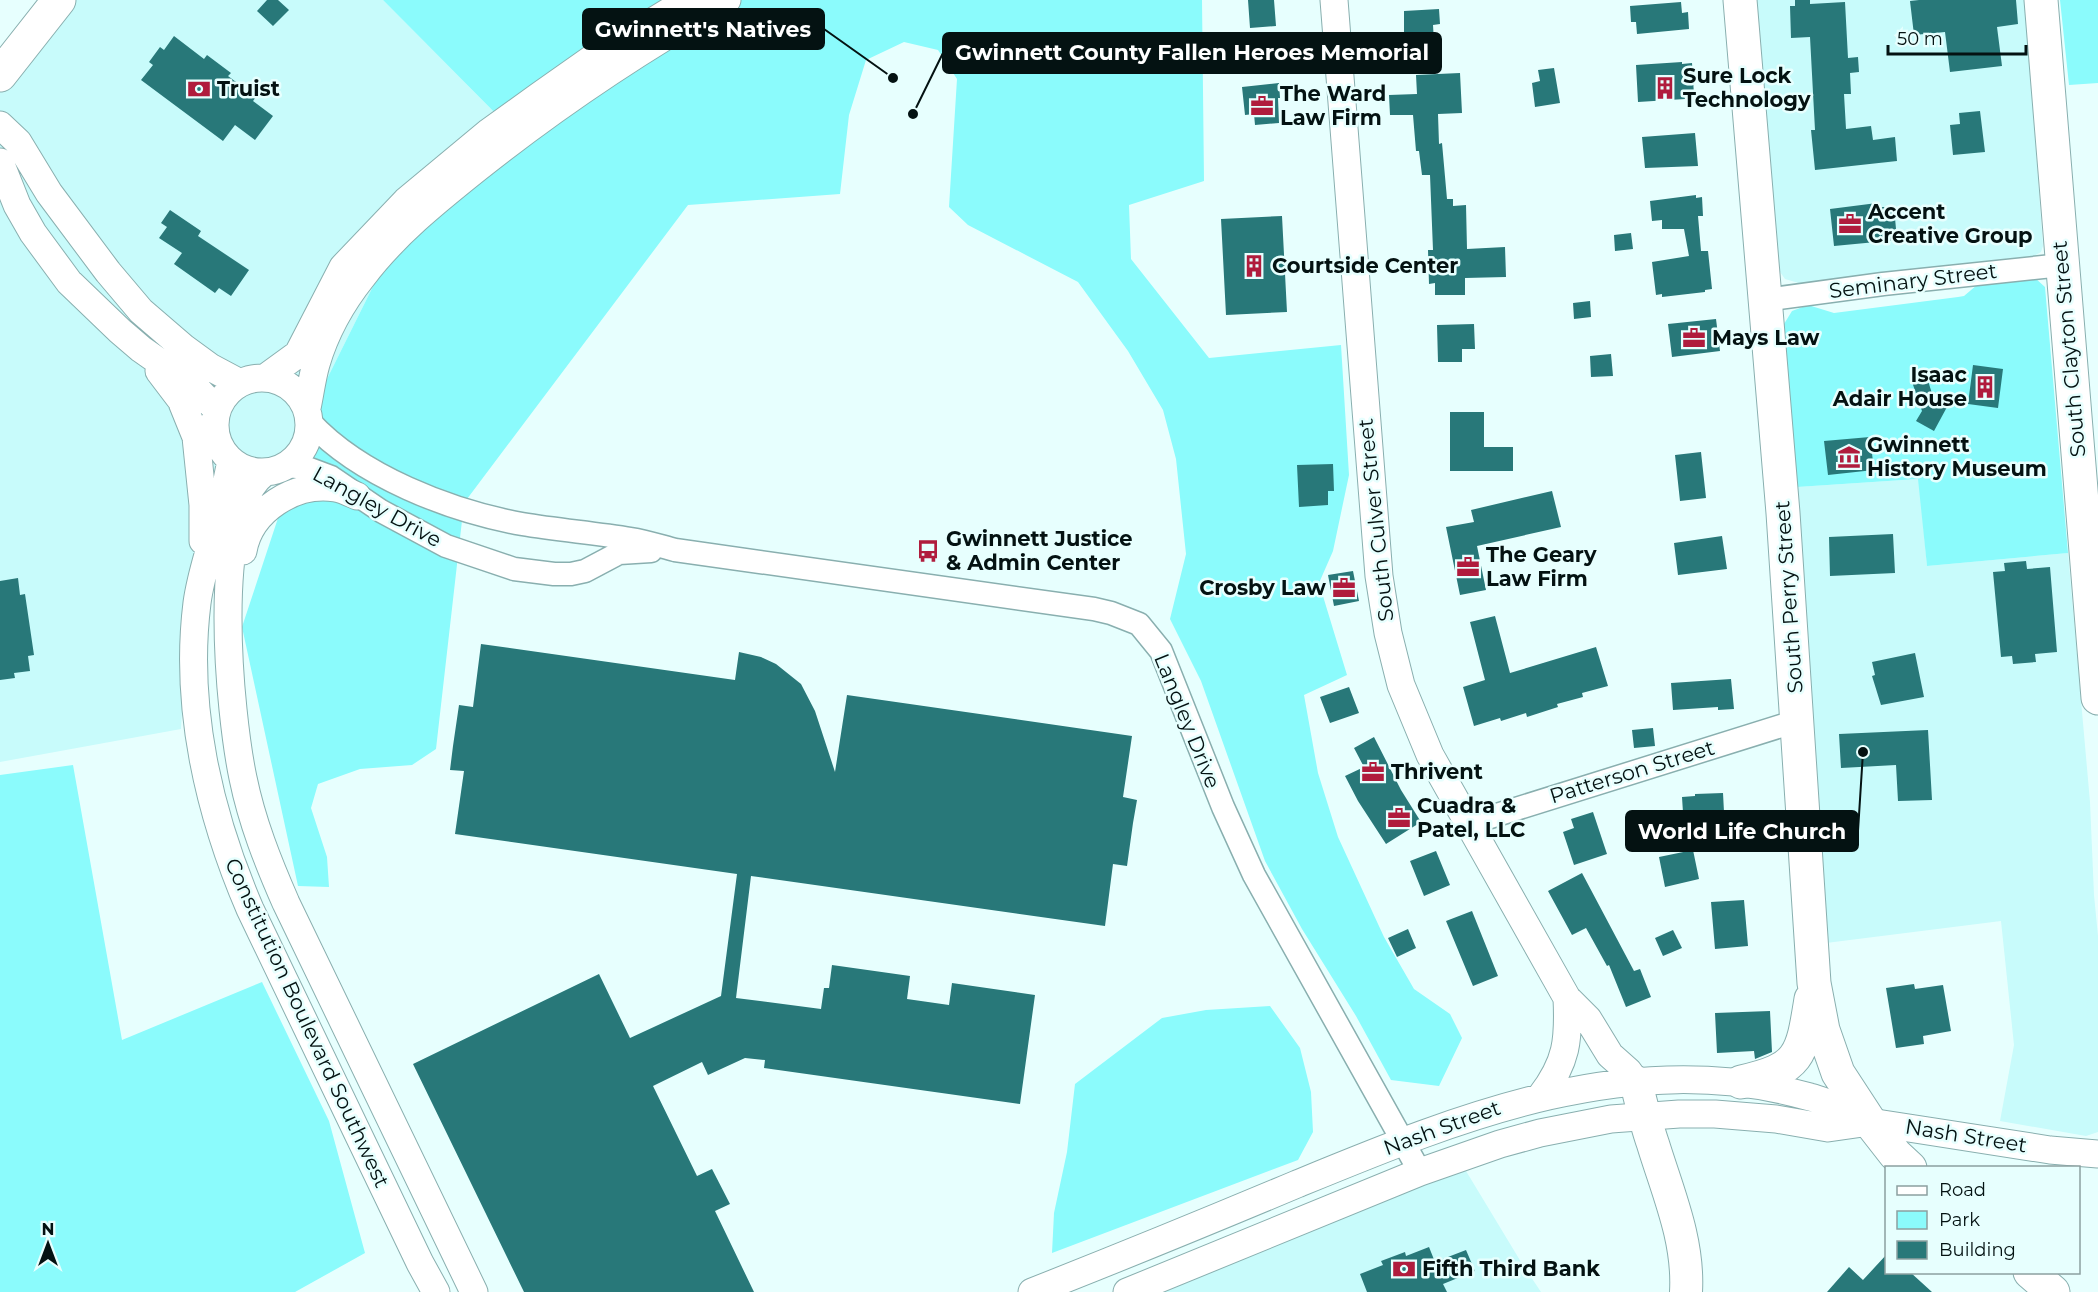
<svg xmlns="http://www.w3.org/2000/svg" width="2098" height="1292" viewBox="0 0 2098 1292" font-family="Montserrat,sans-serif">
<style>
.built{fill:#c8fbfb}
.green{fill:#8bfbfc}
.building{fill:#287879}
.lines{fill:none;stroke-linecap:round;stroke-linejoin:round}
.minor-casing{stroke:#89afaf;stroke-width:25}
.tertiary-casing{stroke:#89afaf;stroke-width:29}
.secondary-casing{stroke:#89afaf;stroke-width:34}
.primary-casing{stroke:#89afaf;stroke-width:35}
.minor{stroke:#fff;stroke-width:22}
.tertiary{stroke:#fff;stroke-width:27}
.secondary{stroke:#fff;stroke-width:32}
.primary{stroke:#fff;stroke-width:33}
.labels{text-anchor:middle;stroke-width:5;stroke-linejoin:round;paint-order:stroke}
.poi-label{font-size:21px;font-weight:bold;fill:#041212;stroke:#e7fffe;text-anchor:start}
.street-label{font-size:21px;fill:#041212;stroke:#e7fffe}
.leader{fill:none;stroke:#041212;stroke-width:2}
.callout-dot{fill:#041212;stroke:#e7fffe;stroke-width:2}
.callout{fill:#041212;stroke:#041212;stroke-width:2}
.callout-label{font-size:22px;text-anchor:middle;font-weight:bold;fill:#fff}
</style>
<rect width="100%" height="100%" fill="#e7fffe"/>
<path class="built" d="M72,0h311l129,130 -97,72 -97,195 -130,214 -7,118 -181,33v-675z
M1755,0h270l18,246 -2,6 -7,4 -232,28 -17,-5 -7,-10z
M1919,479l8,87 141,-13 22,249 4,93 4,41v196l-12,4 -86,-15 14,-76 -13,-124 -175,22 -29,-456z
M1463,1166l58,96 20,30h-392z"/>
<path class="green" d="M383,0h819l2,181 -75,24 2,54 78,99 132,-13 8,130 -16,76 -14,32 28,92 -43,20 14,78 20,64 46,100 30,52 36,25 12,24 -23,48 -48,-6 -35,-64 -54,-87 -37,-68 -64,-180 -31,-62 16,-65 -10,-95 -13,-49 -35,-59 -50,-69 -110,-57 -19,-18 8,-128 -19,-29 -34,-8 -38,18 -17,55 -9,79 -152,11 -224,298 -28,246 -24,16 -52,4 -42,15 -7,24 16,49 2,30 -31,-1 -56,-259 76,-230 97,-195 97,-72z
M2060,0h38v83l-29,2z
M2035,278l10,9 23,266 -141,13 -9,-87 -121,8 -13,-163 8,-13 16,-6 26,8 124,-16 6,-1 13,-11z
M73,765l49,275 140,-58 67,139 36,132 -70,39h-295v-517z
M1270,1006l30,42 11,44 2,40 -15,28 -246,93 2,-40 13,-61 8,-68 87,-66 44,-8z"/>
<path class="building" d="M267,0h11l11,10 -16,16 -16,-15z
M1248,0h26l2,26 -26,2z
M1795,0h15v4l35,-2 3,56 10,-1 1,15 -9,1 1,21h-7l2,35 25,-3 2,14 22,-3 2,24 -82,9 -4,-40h4l-5,-93 -19,1 -1,-32h5z
M1919,0h97l2,24 -21,3 5,39 -52,6 -5,-40 -31,3 -4,-34z
M1681,2l1,11 6,-1 1,17 -52,5 -1,-12h-5l-1,-16z
M1439,9l1,15 -7,1 1,17 -30,2v-33z
M174,36l30,23 3,-4 24,18 -3,3 28,21 -3,4 20,15 -18,24 -20,-15 -12,16 -82,-61 12,-15 -4,-3 11,-15 4,3z
M1682,62v2l10,-1 2,32 -10,1 1,3 -47,3 -2,-37z
M1554,68l6,35 -25,4 -3,-24 8,-2 -2,-11z
M1460,73l2,40 -24,1 1,30 3,-1 5,56h6v7l13,-1 1,44 38,-2 1,30 -41,1v17h-30v-12l-6,1 -1,-34h5l-3,-75h-8l-3,-24h-3l-3,-36h-23l-1,-20 28,-1 -1,-19z
M1279,83l1,15h-2l1,25 -24,2 -1,-11 -9,1 -3,-28z
M1980,111l5,41 -32,3 -3,-30 10,-1 -1,-11z
M1695,133l3,33 -53,2 -3,-31z
M1696,195v3l6,-1 1,19h-5l3,35h7l4,38 -7,1v2l-43,5v-3l-6,1 -4,-33 37,-6 -5,-27h-22v-9l-10,1 -2,-20z
M1877,203l1,4h16l3,33 -63,6 -4,-37z
M170,210l31,21 -3,5 51,34 -18,26 -12,-8 -4,5 -41,-29 8,-11 -23,-15 8,-11 -6,-4z
M1282,216l5,96 -61,3 -5,-96z
M1631,233l2,16 -18,2 -1,-16z
M1590,301l1,16 -17,2 -1,-16z
M1716,319l4,32 -48,6 -4,-33z
M1474,324l1,25h-13v13h-24l-1,-37z
M1611,354l2,22 -22,1 -1,-21z
M1973,365l30,4 -5,39 -30,-4z
M1925,371l9,29 13,7 -13,24 -18,-10 6,-10 -12,-35z
M1450,412h34v35h29v24h-63z
M1870,437l4,33 -46,5 -4,-34z
M1701,452l5,46 -26,3 -5,-46z
M1333,464l1,27h-6v14l-29,2 -2,-42z
M1552,491l9,36 -84,19 9,44 -26,5 -14,-68 28,-5 -3,-12z
M1893,534l2,39 -65,3 -1,-39z
M1722,536l5,33 -49,6 -4,-32z
M2026,561l1,8 23,-2 7,85 -22,2 1,8 -23,2 -1,-8 -11,1 -8,-85 12,-1 -1,-8z
M1353,571l6,30 -25,5 -6,-31z
M18,578l2,17 5,-1 9,61 -6,1 2,15 -16,2 1,5 -15,2v-99z
M1495,616l15,57 86,-26 12,39 -26,7 1,4 -26,7 1,3 -31,10 -1,-4 -25,8 -1,-3 -26,8 -11,-39 22,-7 -15,-58z
M481,644l254,36 4,-28 22,5 15,7 25,20 14,27 20,61 12,-77 285,41 -9,61 14,3 -4,23 -6,43 -14,-2 -8,62 -354,-50 -15,122 85,11 3,-21h5l3,-23 78,11 -3,23 42,6 3,-22 83,12 -15,109 -256,-36 1,-8 -20,-2 -37,17 -6,-13 -49,24 44,90 15,-7 18,35 -15,7 39,81h-230l-111,-228 186,-90 31,64 91,-42 16,-122 -282,-40 9,-63 -14,-1 3,-24 6,-41 14,2z
M1915,653l9,44 -43,8 -9,-29 3,-1 -3,-13z
M1731,679l3,30 -16,1v-3l-45,3 -2,-27z
M1349,687l10,26 -29,10 -10,-26z
M1653,728l2,18 -21,2 -2,-18z
M1928,730l4,70 -34,1 -2,-36 -55,3 -2,-34z
M1374,737l27,53 20,32 -35,22 -28,-43 -13,-25 19,-9 -10,-19z
M1723,793l2,38 -9,1v11l-31,1 -3,-47 13,-1v-2z
M1593,812l14,42 -33,11 -11,-33 11,-4 -3,-9z
M1693,850l6,29 -34,8 -6,-30z
M1436,851l14,34 -26,11 -14,-35z
M1582,873l52,98 6,-2 11,28 -25,10 -17,-42 -2,1 -21,-38 -14,7 -24,-44z
M1744,900l4,46 -33,3 -4,-47z
M1472,911l26,65 -25,10 -27,-65z
M1408,929l8,19 -19,9 -9,-19z
M1673,930l9,18 -19,8 -8,-18z
M1914,984l1,5 28,-4 8,46 -28,5 1,8 -28,4 -10,-60z
M1770,1011l2,41 -17,7 -1,-8 -37,2 -2,-40z
M1429,1247l6,15 31,-12 9,21 -32,13 4,8h-80l-7,-18 23,-9 -2,-4 24,-9 1,4z
M1887,1254v18h23l22,20h-105l22,-25 14,13z"/>
<g class="lines">
<g class="minor-casing">
<path id="minor" d="M1765,300l118,-16 179,-19
M310,422c50,54 140,89 212,102 36,6 72,9 109,15 14,2 29,7 44,11l419,59 17,4 28,11 22,27 62,156 31,68 166,297
M287,466l20,2 24,9 50,34 65,35 68,23 40,5h17l14,-3 34,-18 32,-2
M1468,824l329,-103"/>
</g>
<g class="tertiary-casing">
<path id="tertiary" d="M1334,0l45,576 9,57 13,52 29,70 137,243 21,21 22,36 18,16 8,11
M0,125l18,17 31,51 59,79 33,39 43,37 26,19 30,16
M0,162l17,43 16,28 36,49 51,49 21,18 54,38 22,23
M159,371l22,29 15,37 7,68v36
M215 425a47 47 0 1 1 94 0a47 47 0 1 1-94 0Z
M265,378l33,-24 45,-87 63,-66 83,-69 50,-36 51,-36 98,-60
M307,408c3,-14 5,-30 9,-44 9,-31 27,-63 47,-88 31,-41 72,-74 112,-106 79,-63 164,-120 252,-170
M231,461c-5,26 -11,51 -18,76 -6,22 -13,43 -16,66 -13,104 12,211 53,306l170,354 16,29
M264,473c-55,41 -34,243 -21,305 9,44 25,84 43,125l188,389
M243,551c7,-41 52,-69 92,-63 7,1 15,5 22,8
M1541,1096c26,-34 28,-56 26,-98
M1032,1292c89,-35 177,-71 265,-108 163,-67 334,-138 513,-87 20,5 39,16 58,24
M1127,1292l293,-120 80,-28 40,-11 71,-14 68,-5h36l61,5 52,9 42,-6 180,28 48,4"/>
</g>
<g class="secondary-casing">
<path id="secondary" d="M1636,1082c5,21 10,42 17,62 15,49 36,96 33,148"/>
</g>
<g class="primary-casing">
<path id="primary" d="M1740,0l43,513 31,470 9,47 15,43 32,49 25,32 15,14
M2041,0l57,698
M0,75l59,-75
M1741,1082c59,-13 61,-26 70,-83
M2030,1272l23,20"/>
</g>
<use href="#minor" class="minor"/>
<use href="#tertiary" class="tertiary"/>
<use href="#secondary" class="secondary"/>
<use href="#primary" class="primary"/>
</g>
<defs>
<g id="building-bare" transform="scale(1.8)"><path d="M-4-6H4V6H1V3H-1V6H-4ZM-2.5-4.3h1.7v1.8h-1.7ZM.8-4.3h1.7v1.8H.8ZM-2.5-1h1.7V.8h-1.7ZM.8-1h1.7V.8H.8Z" fill="#b01c3d" stroke="#e7fffe" stroke-width="2.5" paint-order="stroke"/></g>
<g id="bank-bare" transform="scale(1.8)"><path d="M-6-4H6V4H-6ZM0-2.3a2.3 2.3 0 1 0 0 4.6a2.3 2.3 0 1 0 0-4.6Z" fill="#b01c3d" stroke="#e7fffe" stroke-width="2.5" paint-order="stroke"/></g>
<g id="office-bare" transform="scale(1.8)"><path d="M-6-3h4V-5.5h4V-3h4V5H-6ZM-1-4.5V-3h2v-1.5ZM-6 0V1H6V0Z" fill="#b01c3d" stroke="#e7fffe" stroke-width="2.5" paint-order="stroke"/></g>
<g id="museum-bare" transform="scale(1.8)"><path d="M0-6L6-3V-2H-6V-3ZM-5-1h2V3h-2ZM-1-1h2V3h-2ZM3-1h2V3H3ZM-6 4H6V6H-6Z" fill="#b01c3d" stroke="#e7fffe" stroke-width="2.5" paint-order="stroke"/></g>
<g id="bus-bare" transform="scale(1.8)"><path d="M-5-6H5V4H4V6H2V4H-2V6H-4V4H-5ZM-3.5-4V0h7V-4ZM-3.5 1.2v1.5H-2V1.2ZM2 1.2v1.5H3.5V1.2Z" fill="#b01c3d" stroke="#e7fffe" stroke-width="2.5" paint-order="stroke"/></g>
</defs>
<g fill-rule="evenodd">
<use href="#building-bare" x="1665" y="88"/>
<use href="#bank-bare" x="199" y="89"/>
<use href="#office-bare" x="1262" y="106"/>
<use href="#office-bare" x="1850" y="224"/>
<use href="#building-bare" x="1254" y="266"/>
<use href="#office-bare" x="1694" y="338"/>
<use href="#building-bare" x="1985" y="387"/>
<use href="#museum-bare" x="1849" y="457"/>
<use href="#bus-bare" x="928" y="551"/>
<use href="#office-bare" x="1468" y="567"/>
<use href="#office-bare" x="1344" y="588"/>
<use href="#office-bare" x="1373" y="772"/>
<use href="#office-bare" x="1399" y="818"/>
<use href="#bank-bare" x="1404" y="1269"/>
</g>
<g class="labels">
<g class="poi-label">
<text x="1683" y="83">Sure Lock<tspan x="1683" dy="24">Technology</tspan></text>
<text x="217" y="96">Truist</text>
<text x="1280" y="101">The Ward<tspan x="1280" dy="24">Law Firm</tspan></text>
<text x="1868" y="219">Accent<tspan x="1868" dy="24">Creative Group</tspan></text>
<text x="1272" y="273">Courtside Center</text>
<text x="1712" y="345">Mays Law</text>
<text x="1967" y="382" text-anchor="end">Isaac<tspan x="1967" dy="24">Adair House</tspan></text>
<text x="1867" y="452">Gwinnett<tspan x="1867" dy="24">History Museum</tspan></text>
<text x="946" y="546">Gwinnett Justice<tspan x="946" dy="24">&amp; Admin Center</tspan></text>
<text x="1486" y="562">The Geary<tspan x="1486" dy="24">Law Firm</tspan></text>
<text x="1326" y="595" text-anchor="end">Crosby Law</text>
<text x="1391" y="779">Thrivent</text>
<text x="1417" y="813">Cuadra &amp;<tspan x="1417" dy="24">Patel, LLC</tspan></text>
<text x="1422" y="1276">Fifth Third Bank</text>
</g>
<g class="street-label">
<text transform="translate(1913 281) rotate(-7)" y="7">Seminary Street</text>
<text transform="translate(2069 349) rotate(-95)" y="7">South Clayton Street</text>
<text transform="translate(377 507) rotate(29)" y="7">Langley Drive</text>
<text transform="translate(1376 520) rotate(-96)" y="7">South Culver Street</text>
<text transform="translate(1789 597) rotate(-94)" y="7">South Perry Street</text>
<text transform="translate(1187 721) rotate(68)" y="7">Langley Drive</text>
<text transform="translate(1632 772) rotate(-17)" y="7">Patterson Street</text>
<text transform="translate(307 1023) rotate(65)" y="7">Constitution Boulevard Southwest</text>
<text transform="translate(1442 1128) rotate(-20)" y="7">Nash Street</text>
<text transform="translate(1966 1136) rotate(9)" y="7">Nash Street</text>
</g>
</g>
<path class="leader" d="M893 78L824 29M913 114L943 53M1863 752L1858 831"/>
<g class="callout-dot">
<circle cx="893" cy="78" r="6"/>
<circle cx="913" cy="114" r="6"/>
<circle cx="1863" cy="752" r="6"/>
</g>
<g class="callout">
<rect x="583" y="9" width="241" height="40" rx="6"/>
<rect x="943" y="33" width="498" height="40" rx="6"/>
<rect x="1626" y="811" width="232" height="40" rx="6"/>
</g>
<g class="callout-label">
<text x="703" y="37">Gwinnett's Natives</text>
<text x="1192" y="60">Gwinnett County Fallen Heroes Memorial</text>
<text x="1742" y="839">World Life Church</text>
</g>
<rect x="1885" y="1166" width="195" height="108" fill="#e7fffe" stroke="#8ca0a0" stroke-width="1.5"/>
<rect x="1897" y="1186" width="30" height="9" fill="#ffffff" stroke="#8ca0a0" stroke-width="1.5"/>
<text x="1939" y="1196" font-size="18" fill="#041212">Road</text>
<rect x="1897" y="1211" width="30" height="18" fill="#8bfbfc" stroke="#8ca0a0" stroke-width="1.5"/>
<text x="1939" y="1226" font-size="18" fill="#041212">Park</text>
<rect x="1897" y="1241" width="30" height="18" fill="#287879" stroke="#8ca0a0" stroke-width="1.5"/>
<text x="1939" y="1256" font-size="18" fill="#041212">Building</text>
<g transform="translate(48 1244)" stroke="#e7fffe" stroke-width="4.5" paint-order="stroke">
<path d="M0-4.5L10 22L0 15L-10 22Z" fill="#041212"/>
<text y="-9" font-size="16" font-weight="bold" text-anchor="middle" fill="#041212">N</text>
</g>
<path d="M1888 45v9h138v-9" fill="none" stroke="#041212" stroke-width="3"/>
<text x="1897" y="45" font-size="18" fill="#041212" stroke="#e7fffe" stroke-width="4.5" paint-order="stroke">50 m</text>
</svg>
